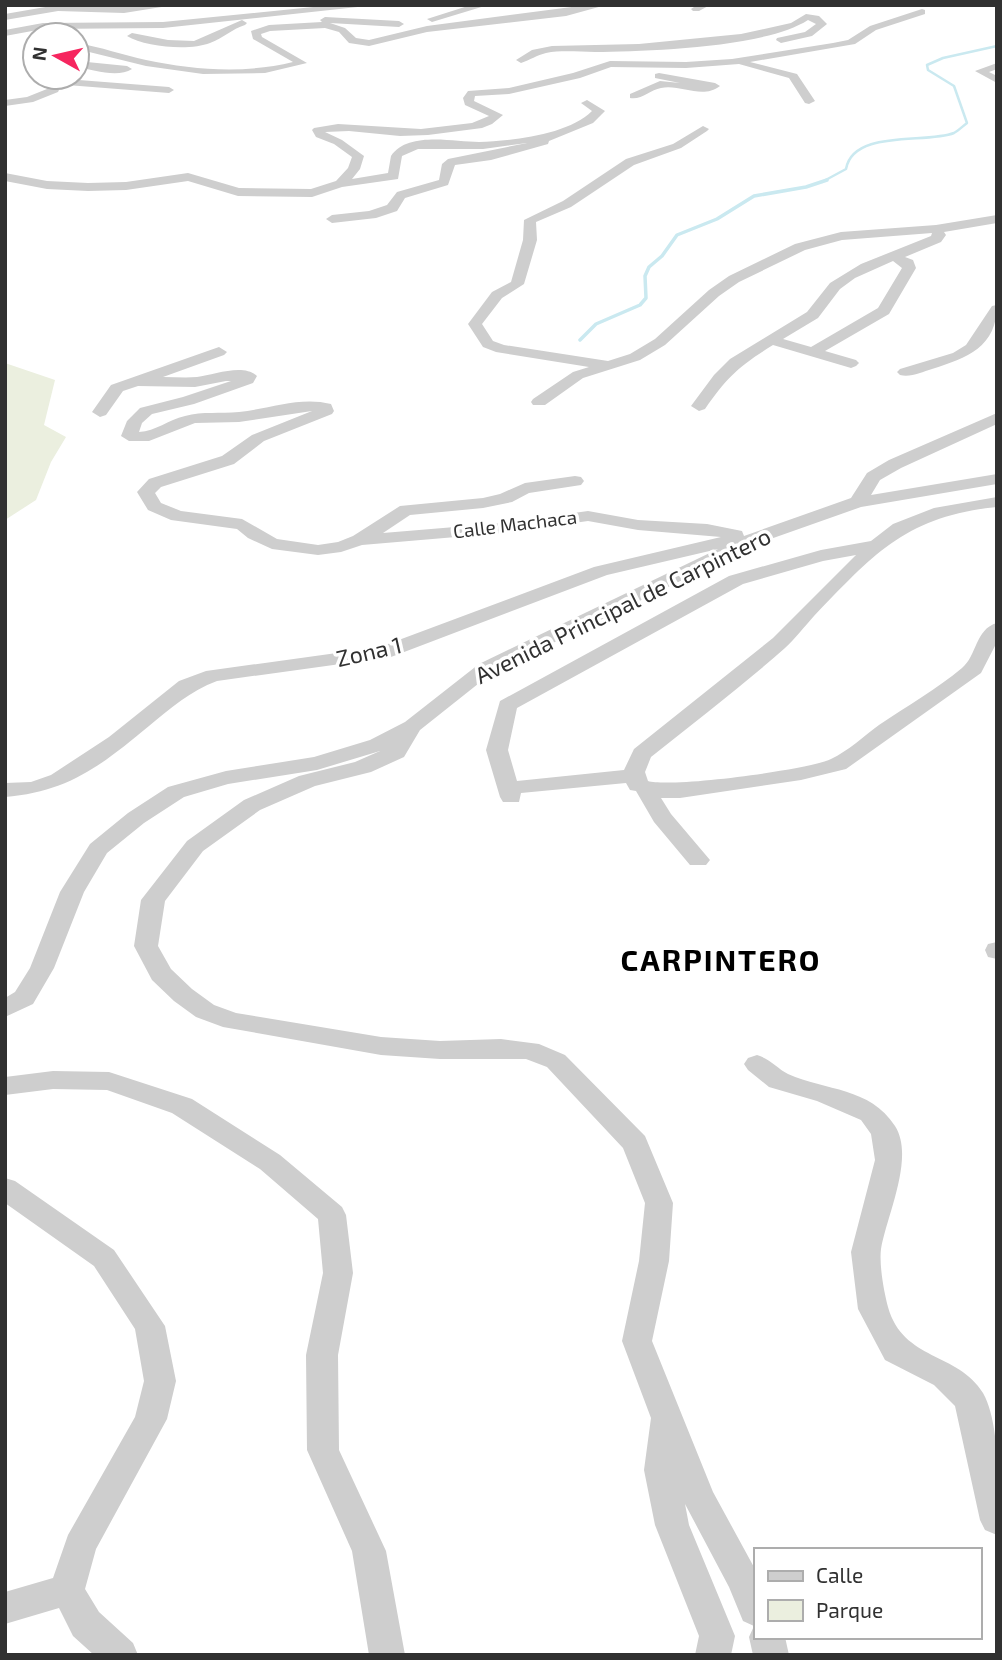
<svg xmlns="http://www.w3.org/2000/svg" width="1002" height="1660" viewBox="0 0 1002 1660" font-family="'Exo 2',sans-serif">
<style>
.green{fill:#ebefdf}
.lines{fill:none;stroke-linecap:round;stroke-linejoin:round}
.stream-far1{stroke:#cae9f0;stroke-width:2.5}
.stream{stroke:#cae9f0;stroke-width:3.5}
.minor{fill:#cecece;fill-rule:evenodd}
.labels{text-anchor:middle;stroke-width:7;stroke-linejoin:round;paint-order:stroke}
.far-street-label{font-size:19px;fill:#313131;stroke:#fff}
.street-label{font-size:23px;fill:#313131;stroke:#fff}
.district-label{font-size:30px;font-weight:bold;letter-spacing:2px;fill:#000;stroke:#fff}
</style>
<rect width="100%" height="100%" fill="#fff"/>
<path class="green" d="M5,363l50,17 -11,45 22,12 -15,25 -15,38 -31,20z"/>
<g class="lines">
<path class="stream-far1" d="M822,182l24,-13c7,-40 80,-25 108,-36 4,-2 9,-7 13,-10l-13,-37 -26,-16 -1,-5 16,-7 54,-12"/>
<path class="stream" d="M580,340l16,-16 44,-19 6,-7 -1,-22 4,-9 13,-11 15,-21 40,-16 37,-23 52,-9 21,-7"/>
<path class="minor" d="M57,5h117l-50,8 -66,-2 -53,9v-6z
M333,5h43l-213,23 -120,1 -38,7v-6l38,-7 120,-1z
M471,5h17l-56,17 -5,-3z
M587,5h19l-40,11 -139,16 -58,14 -20,-3 -10,-11 -14,-4 -55,3 -9,3 1,3 45,26 -42,10 -62,1 -57,-8 -69,-17v-6c24,4 46,12 69,17 47,10 99,14 147,2l-40,-23 -2,-8 18,-6 53,-3 -2,-2 5,-3 74,4 5,3 -5,3 -69,-4 15,5 11,10 13,2 58,-14z
M697,5h13l-11,6h-6l-2,-2z
M922,9l3,1v4l-49,16 -21,14 -105,18 47,12 18,27 -6,3 -4,-1 -16,-25 -50,-14 -53,4 -75,-1 -31,11 -71,16 -34,2 -1,5 29,14 -11,9 -10,4 -54,7 -28,1 -51,-5 -24,1 17,8 22,16 -4,13 -8,10 36,-6 3,-17c17,-25 62,-14 88,-14 32,-1 89,-7 113,-31l-11,-8 6,-3 18,11 -12,12 -44,18 -1,3 -57,16 -36,5 -7,20 -43,13 -8,13 -21,7 -44,5 -6,-4 6,-4 37,-4 18,-6 10,-13 42,-12 3,-16 6,-5 79,-16 -44,6h-65l-16,7 -4,23 -56,8 -30,10 -74,-1 -50,-15 -62,9 -38,1 -41,-2 -42,-8v-8l42,8 41,2 38,-1 62,-9 51,15 72,1 25,-8 12,-13 4,-11 -18,-13 -18,-7 -4,-7 2,-2 24,-4 83,5 51,-6 17,-7 -24,-11 -2,-7 5,-7 41,-3 64,-15 37,-12 76,1 46,-3 101,-16 15,-3 22,-14z
M806,14l13,2 8,8 -15,12 -31,7 -5,-3 1,-2 28,-6 11,-8 -8,-4c-43,28 -161,31 -213,32 -16,0 -33,-2 -49,1 -9,2 -16,7 -25,10l-5,-3 16,-10 20,-4 87,-2 102,-10 50,-11z
M242,20l5,3 -2,2c-13,4 -22,13 -35,18 -20,8 -65,4 -83,-7l5,-3 36,7 26,1z
M77,61l50,5 5,3c-14,9 -39,1 -55,-2z
M997,63v6l-8,3 8,4v7l-22,-12z
M659,73l56,10 5,3c-18,14 -39,-2 -59,2 -11,2 -19,12 -31,10v-4l30,-13 20,2 -25,-5v-4z
M40,77l129,10 5,3 -5,3 -115,-9 5,6 -1,2 -25,10 -28,4v-6l22,-3 20,-8 -8,-10z
M703,126l6,3 -2,2 -26,17 -47,17 -63,42 -35,15 1,18 -13,44 -22,14 -20,26 11,17 11,4 104,16 22,-7 25,-15 54,-49 20,-14 66,-32 46,-12 95,-7 61,-10v8l-53,9 2,3 -5,7 -36,15 8,3 3,8 -27,46 -64,37 31,9 3,3 -3,3 -5,2 -78,-23c-34,21 -46,32 -68,64l-6,2 -8,-5 23,-31 16,-16 77,-47 23,-29 31,-19 70,-28 1,-3 -90,7 -37,10 -66,32 -20,14 -54,49 -25,15 -57,18 -38,27h-12l-2,-3 2,-3 40,-27 16,-5 -93,-15 -13,-5 -15,-23 24,-32 19,-10 12,-42 1,-20 39,-19 63,-42 47,-15zM893,261l9,7 -24,40 -67,39 -28,-8 35,-21 22,-29 15,-11z
M997,305c0,42 -30,53 -65,64 -10,3 -22,9 -32,6l-3,-3 3,-3 53,-16 13,-8 26,-39z
M219,347l8,5 -3,3 -61,22c11,0 23,1 34,0 17,-2 46,-14 60,-1l-4,7 -59,21 -42,10 -10,9 -3,9c17,-1 29,-12 46,-16 18,-5 35,-2 54,-4 30,-3 61,-16 92,-8l3,7 -2,3 -68,27 -30,23 -73,23 -6,6 6,10 20,8 61,8 35,20 41,6 20,-3 15,-6 47,-30 83,-8 17,-4 25,-11 50,-7 6,1 3,4 -3,4 -52,8 -17,9 -29,6 -73,7 -27,18 120,-10 85,-12 50,9 69,4 35,7 2,5 107,-38 16,-25 22,-13 108,-47v11l-96,44 -21,12 -9,15 126,-21v10l-136,23 -102,36 -266,129 -73,58 -16,27 -33,15 -56,14 -55,24 -57,41 -38,50 -7,45 13,23 21,20 22,16 22,8 145,24 59,4 61,-2 38,5 26,11 80,81 28,67 -4,58 -17,80 61,151 42,77v68h30l4,18h-36l-4,-18 5,-11 -11,-5 -14,-34 -44,-83 4,21 46,111 -4,19h-36l4,-19 -44,-111 -11,-55 7,-52 -29,-77 17,-80 6,-58 -22,-55 -76,-81 -21,-8h-86l-59,-4 -158,-28 -27,-10 -22,-16 -22,-21 -18,-34 7,-46 46,-59 57,-41 55,-24 56,-14 25,-11 -63,19 -89,14 -44,13 -40,26 -37,30 -23,39 -30,76 -21,36 -28,13v-19l10,-6 15,-24 30,-76 30,-48 38,-31 40,-26 58,-16 88,-14 56,-17 35,-18 74,-58 239,-115 -111,26 -216,82 -174,24c-27,10 -46,27 -68,45 -47,39 -81,66 -144,71v-14l26,-1 20,-7 58,-38 70,-56 27,-10 174,-24 214,-80 127,-30 -83,-7 -50,-9 -85,12 -141,12 -21,7 -23,3 -46,-6 -24,-11 -11,-9 -66,-9 -23,-10 -11,-18 12,-13 73,-23 30,-21 60,-24 -73,11 -44,1 -46,18h-20l-8,-5 6,-15 13,-13 43,-11 48,-16h-5l-31,6 -57,-1 -15,5 -17,24 -6,2 -8,-5 19,-27z
M997,497v10c-91,9 -123,47 -183,109 -10,11 -19,23 -29,32 -43,38 -89,73 -134,109l-6,15 3,9c23,7 160,-11 183,-22 17,-8 33,-23 48,-34 28,-19 58,-36 83,-57 15,-12 13,-39 35,-45v19l-16,31 -135,96 -45,11 -121,18h-19l10,16 39,46 -4,5h-16l-36,-43 -18,-31 -6,-1 -4,-7 -105,10 -2,9h-16l-3,-5 -14,-47 14,-49 229,-125 92,-26 50,-9 22,-17 41,-16zM856,555l-83,83 -139,111 -10,21 -107,11 -9,-31 9,-42 226,-124 80,-23z
M997,942v17l-9,-2 -3,-7 3,-6z
M757,1055c13,4 20,13 31,19 38,17 82,13 107,52 20,31 -8,89 -14,123 -2,16 3,43 7,58 15,54 70,45 95,86 19,34 14,103 14,142l-12,-5 -5,-10 -25,-114 -21,-21 -49,-25 -27,-51 -7,-57 24,-92 -4,-26 -10,-14 -44,-19 -48,-14 -21,-17 -4,-6 4,-6z
M53,1071l56,1 83,27 88,56 62,52 4,8 7,58 -15,82 1,95 47,101 19,104h-36l-17,-104 -45,-101 -1,-95 17,-82 -5,-54 -58,-50 -88,-56 -65,-23 -54,-1 -48,6v-18z
M5,1178l10,3 99,69 51,76 11,55 -9,38 -71,130 -11,40 14,23 34,31 5,12h-44l-21,-19 -14,-28 -54,16v-32l48,-14 15,-43 67,-118 9,-36 -9,-52 -41,-63 -89,-63z"/>
</g>
<g class="labels">
<g class="far-street-label">
<text transform="translate(515 524) rotate(-7)" y="7">Calle Machaca</text>
</g>
<g class="street-label">
<text transform="translate(623 606) rotate(-26)" y="8">Avenida Principal de Carpintero</text>
<text transform="translate(369 652) rotate(-13)" y="8">Zona 1</text>
</g>
<g class="district-label">
<text x="721" y="971">CARPINTERO</text>
</g>
</g>
<rect width="1002" height="1660" fill="none" stroke="#313131" stroke-width="14"/>
<rect x="754" y="1548" width="228" height="91" fill="#ffffff" stroke="#adadad" stroke-width="2"/>
<rect x="768" y="1571" width="35" height="10" fill="#cecece" stroke="#adadad" stroke-width="2"/>
<text x="816" y="1583" font-size="21" fill="#313131">Calle</text>
<rect x="768" y="1600" width="35" height="21" fill="#ebefdf" stroke="#adadad" stroke-width="2"/>
<text x="816" y="1618" font-size="21" fill="#313131">Parque</text>
<g transform="translate(56 56) rotate(278)"><circle r="33" fill="#ffffff" stroke="#adadad" stroke-width="2"/>
<path d="M0-5L12 26L0 18L-12 26Z" fill="#f6265f"/>
<text y="-10" font-size="19" font-weight="bold" text-anchor="middle" fill="#313131">N</text>
</g>
</svg>
